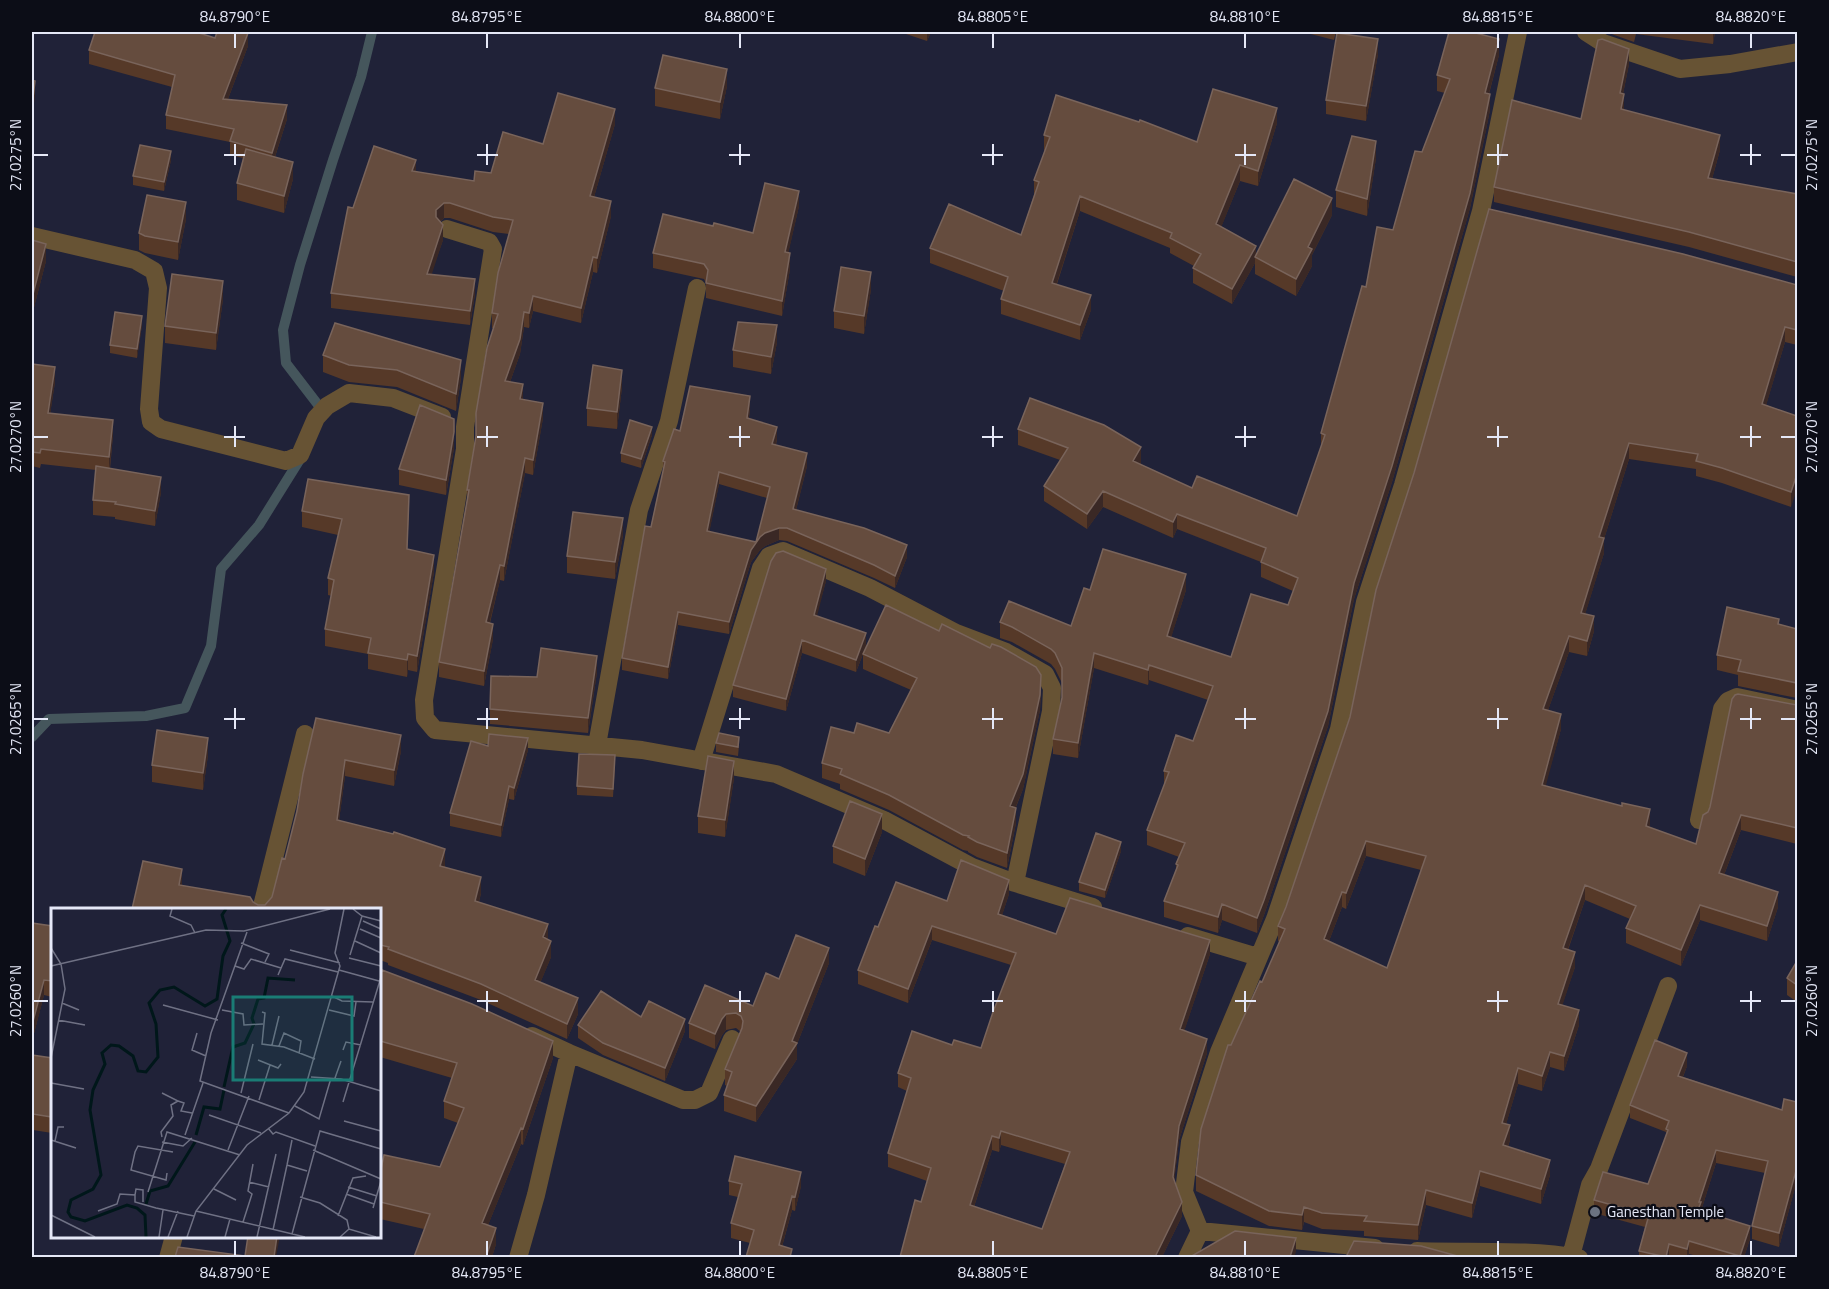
<svg xmlns="http://www.w3.org/2000/svg" width="1829" height="1289" viewBox="0 0 1829 1289" font-family="'Titillium Web',sans-serif">
<style>
.lines{fill:none;stroke-linecap:round;stroke-linejoin:round}
.stream{stroke:#45565c;stroke-width:10}
.street{stroke:#675334;stroke-width:18}
.wall{fill:#563928;fill-rule:evenodd}
.shaded-wall{fill:#3a2825}
.building{fill:#654c3e;stroke:#79645b;stroke-width:1.5;fill-rule:evenodd}
.ticks{fill:none;stroke:#e5e8f7;stroke-width:2}
.worship-dot{fill:#6b7280;stroke:#0c0d17;stroke-width:2}
.labels{text-anchor:middle;stroke-width:4.5;stroke-linejoin:round;paint-order:stroke}
.poi-label{font-size:15px;fill:#e5e8f7;stroke:#0c0d17;text-anchor:start}
.inset-river{fill:none;stroke:#00171a;stroke-width:3}
.inset-road{fill:none;stroke:#6f7184;stroke-width:1.5}
.view{fill:#1a7c75;fill-opacity:0.15;stroke:#1a7c75;stroke-width:3}
.inset-edge{fill:none;stroke:#e5e8f7;stroke-width:3}
.neatline{fill:none;stroke:#e5e8f7;stroke-width:2}
.ticks-label{font-size:15px;text-anchor:middle;fill:#e5e8f7}
</style>
<rect width="100%" height="100%" fill="#202238"/>
<g class="lines">
<path class="stream" d="M321,417l-2,-11 -33,-43 -3,-33 17,-65 33,-105 28,-83 11,-45
M32,737l17,-18 97,-3 39,-8 26,-62 10,-77 38,-44 43,-69"/>
<path class="street" d="M1586,32l17,11 77,26 50,-5 68,-12
M447,229l42,13 4,7 -28,178v22l-41,251 1,18 10,12 207,20 134,24 108,46 88,47 43,16 78,24
M32,236l103,24 19,11 4,17 -9,121 2,13 10,7 125,32 14,-6 16,-37 11,-12 22,-13 44,5 49,19
M597,745l42,-235 30,-89 28,-133
M701,761l60,-193 8,-12 14,-5 87,37 86,45 50,19 39,22 7,14 -1,23 -36,172
M1699,820l23,-111 6,-8 9,-4 61,13
M261,910l44,-176
M1188,936l70,21
M532,1036l37,17 114,47h12l14,-7 23,-54
M1200,1231l175,17
M1417,1251c53,2 111,-2 162,7
M1571,1256l19,-71 9,-16 69,-183
M168,1258l6,-22
M518,1258l18,-63 33,-142
M1187,1258l13,-27 -16,-39 6,-50 29,-90 56,-133 64,-190 26,-127 38,-117 78,-274 37,-179"/>
</g>
<path class="wall" d="M900,32h31l-4,9z
M1303,32h33l-2,8z
M1606,32h109l-2,12 -77,-10 -2,8z
M1745,32h16v2z
M215,38l33,8 -20,53 59,20 -12,38 18,22 -9,34 -47,-13v-17l6,-25 -13,-3v-13l-64,-13v-14l6,-28 -83,-23v-14z
M1378,54l-12,67 -40,-7v-14z
M1499,55l-10,39 1,16 -20,98 -78,274 -38,117 -26,127 -64,189 -7,18 -35,-13 -4,13 -54,-16v-16l12,-30v-7l3,-7 -32,-12v-15l17,-44v-15l29,-30 15,-41 -59,-20 -1,5 -54,-17 -16,90 -25,-4v-15l9,-41v-15l-7,-14 -4,-5 -39,-22 -12,-4v-16l71,4 19,-36h96l-15,47 60,20 57,-52 5,-14 -32,-14v-15l-84,-33 -4,9 -70,-31 -16,22 -43,-28v-15l16,-26 -42,-15v-16l123,34 -1,1 52,24 105,28 24,-68v-15l45,-146 27,-57 29,-78 23,-59 -8,-2v-16z
M1629,64l-6,30 1,16 96,40 -8,29 85,15v83l-108,-30 -195,-45v-15l87,-68z
M727,86l-7,33 -65,-13v-18z
M1277,123l-19,63 -18,-5 -19,46 35,27 76,-39 -20,40v11l-16,30 -41,-22v-11l-23,41 -39,-21v-15l1,-2 -24,-13v-5l-90,-37 -23,73 34,26 -11,30 -79,-26v-15l3,-8 -74,-28v-15l91,-13 13,-40v-15l11,-29 -1,-1v-15l153,7z
M615,124l-21,73 17,19 -14,57 -4,-1 -12,51 -48,-12 -4,17 -5,-1 -4,27 -10,28 13,17 20,19 -10,57 -8,-2 -21,108 -4,-1 -10,43 3,16 -9,47 -45,-9v-15l28,-162v-10l26,-162h-1v-15l17,-79 -16,-2 -43,-14h-6l-4,4 3,18 -12,34 44,20 -5,31 -139,-17v-15l22,-85 63,-36 58,9 17,-8 52,-29z
M1376,158l-9,58 -31,-9v-17z
M171,160l-7,31 -31,-6v-9z
M799,206l-11,47 2,16 -8,47 -76,-18v-15l-2,-4 -51,-11v-15l60,-27 40,7z
M186,219l-8,41 -33,-7 -6,-3v-17z
M32,240l14,21 -14,54z
M1795,285h2v60l-12,-3 -19,63 31,11 -6,91 -69,-24 -26,-7v-7l-67,-10 -25,80v14l-19,61 9,17 -7,25 -18,-4 -21,58 13,19 -16,57 105,38 -1,3 47,17 12,-32 89,-107v139l-56,-14 -17,45 54,32 -11,34 -67,-21 -19,46 -55,-23v-15l4,-9 -45,-19 -17,50 7,17 -13,38 17,20 -15,46 -14,-4 -8,24 -24,-7 -12,40 4,16 -2,7 42,28 -9,29 -61,-18 -8,32 -46,-13 -8,35 -54,-4v-5l-42,-2 -18,-7 -2,8 -33,-4 -73,-35v-16l35,-130 31,-63 18,-40 -2,-1v-15l8,-19 64,-190 26,-127zM1366,856l55,14 -34,98 -58,-27 13,-34 4,2z
M871,289l-7,45 -30,-6v-17z
M223,299l-7,51 -51,-7v-17z
M142,325l-5,33 -27,-5v-8z
M777,342l-6,32 -38,-7v-17z
M323,355l138,23 -5,33 -59,-24 -48,-5 -26,-10z
M32,364l23,18 -5,32 63,21 -3,34 51,23 -6,34 -40,-7v-2l-22,-2v-15l3,-30 -55,-6 -1,4 -8,-2z
M622,387l-5,42 -30,-3v-18z
M750,408l-1,10 28,21 -1,6 31,21 -11,44 111,47 -12,31 -21,-10 -87,-37 -8,-1 -14,6 -5,4 -9,12 -22,72 -51,-9 -10,54 -46,-9v-12l41,-188v-9l17,-30zM719,484l48,14 -11,44 -47,-10z
M652,435l-11,33 -20,-6v-9z
M454,448l-8,47 -47,-10v-16z
M302,511l107,1 -2,37 27,23 -17,100 -9,-2 -1,7 -39,-8v-15l-43,-8v-17l7,-33 -4,-1v-17l10,-43 -36,-8z
M623,535l-8,44 -48,-6v-17z
M826,581l-10,35 50,30 -3,7 178,37 -1,20 -17,79 -7,18v16l-9,45 -30,-11 -9,-5v-1l-5,-1 -74,-40 -49,-21v-5l-18,-6v-15l32,-30h35l22,-43 -48,-21v-15l-7,18 -54,-19 -16,58 -53,-14v-12z
M1779,624l18,5v69l-59,-12v-11l-21,-5v-15z
M597,672l-9,61 -98,-9v-15l47,-32z
M316,718l85,33 -7,35 -49,-10 -6,44 106,45v2l36,26 -2,9 69,37 3,18 -11,26 38,31 -11,25 -86,-39 -93,-35v-2l-8,-3v-51h-248l50,-23 71,16 5,3h7l7,-8 13,-38 12,-48z
M716,743l23,2 -1,11 -22,-4z
M488,746l40,4 -14,50 -5,-1 -8,38 -51,-11v-13z
M208,755l-5,35 -51,-8v-17z
M615,764l-2,33 -36,-2v-9z
M734,778l-9,59 -27,-4v-17z
M882,832l-17,44 -32,-13v-17z
M1121,851l-16,47 -26,-7v-9z
M1009,894l-7,21 54,19 154,20 -26,77 23,22 -28,87 -5,41 8,35 -20,41h-262l21,-55 6,-21 -39,-14v-14l19,-62 -9,-4v-14l54,-28 29,3 30,-83 -79,-25 -24,63 -50,-19v-14l20,-43 69,-26zM1001,1145l64,19 -23,65 -68,-22 18,-57 7,2z
M52,926v71l-8,-2 -12,46z
M1797,961v41l-10,-7v-17z
M829,963l-32,81v15l-41,63 -32,-11v-16l3,-9 -2,-1v-16l16,-37 -5,-4 -10,2 -4,5 -7,14 -26,-11v-15l64,-17 26,-27z
M380,977l173,81 -30,87 -2,-1 -33,81 8,19 -4,13h-78l10,-28 -44,-10v-45l60,-7 18,-44 -14,-5v-17l8,-23 -72,-21z
M641,1017l44,14 -20,50 -62,-26 -25,-17v-13z
M32,1055l20,3v75l-19,-3 -1,10z
M1687,1066l-4,11 99,33 15,-8v78l-18,67 -27,-8v-13l13,-53 -49,-10 -15,48 49,28 -6,18h-43l-12,-3 -1,3h-49v-6l6,-24 -51,-14v-13l54,-16 18,-49v-3l-36,-14v-13z
M729,1181l72,5 -6,25 -3,-1 -10,37 10,10 -42,-14 -19,-5v-15l7,-26 -9,-2z"/>
<path class="shaded-wall" d="M927,32h4l-4,9z
M1713,32h2l-2,12z
M248,33v13l-25,66v-13z
M1378,39v15l-12,67v-15z
M1499,39v16l-14,53v-15z
M1629,49v15l-9,45v-16z
M727,69v17l-7,33v-17z
M35,81v14l-3,26v-15z
M1490,94v16l-20,98 -78,274 -38,117 -26,127 -64,189 -7,18v-15l97,-335z
M1624,94v16l-3,-1z
M287,105v14l-15,47v-13z
M1277,108v15l-19,63v-15z
M615,109v15l-25,87v-15z
M1720,135v15l-12,43v-15z
M1376,141v17l-9,58v-17z
M171,151v9l-7,31v-9z
M416,160v15l-4,-4z
M293,162v17l-9,34v-17z
M1240,165v16l-24,59v-16z
M799,191v15l-14,62v-16z
M1080,196v15l-28,87v-15z
M1332,198v17l-20,40v11l-16,30v-17l12,-32z
M611,201v15l-14,57v-15z
M186,202v17l-8,41v-18z
M444,203v15l-8,7v-15z
M443,225v15l-16,49v-15z
M46,244v17l-14,54v-17z
M1256,246v11h-1v6l-23,41v-15z
M790,253v16l-8,47v-15z
M593,257v15l-12,51v-15z
M871,272v17l-7,45v-18z
M475,279v15l-5,31v-14z
M223,281v18l-7,51v-17z
M1091,295v15l-11,30v-15z
M533,296v15l-4,17v-15z
M524,312v15l-4,27 -15,42v-15z
M142,316v9l-5,33v-9z
M777,325v17l-6,32v-17z
M1785,327v15l-23,77v-15z
M461,360v18l-5,33v-17z
M55,367v15l-7,46v-15z
M622,370v17l-5,42v-17z
M523,384v15l-3,15v-15z
M750,396v12l-3,22v-12z
M543,403v15l-10,57v-15z
M113,420v15l-4,37v-15z
M652,427v8l-11,33v-9z
M777,427v12l-5,18v-13z
M454,432v16l-8,47v-15z
M1629,443v16l-25,80v14l-23,75v-15l18,-76z
M1141,447v16l-8,13v-15z
M807,453v13l-14,56v-13z
M525,458v15l-21,108v-15z
M719,472v12l-12,60v-13z
M1797,474v15l-6,18v-15z
M161,477v15l-6,34v-15z
M1103,491v16l-16,22v-15z
M1177,514v15l-4,9v-16z
M623,518v17l-8,44v-17z
M779,528v12l-14,6 -5,4 -9,12 -22,72v-12l22,-72 9,-13 5,-4z
M907,545v12l-12,31v-12z
M434,555v17l-17,100v-16z
M500,565v15l-14,57v-15z
M826,569v12l-12,47v-13z
M1186,574v16l-19,61v-15z
M678,612v13l-10,54v-12z
M1594,616v15l-7,25v-15z
M493,624v15l-9,47v-15z
M866,633v13l-10,26v-12z
M1569,636v16l-26,72v-15z
M802,640v13l-16,58v-12z
M1094,653v15l-16,90v-15z
M408,654v16l-1,7v-17z
M597,656v16l-9,61v-15z
M1149,665v15l-1,5v-15z
M1041,675l-1,35 -17,79 -13,32v-15z
M1561,714v15l-19,71v-15z
M401,735v16l-7,35v-16z
M208,738v17l-5,35v-17z
M528,738v12l-14,50v-12z
M345,760v16l-8,60v-16z
M734,761v17l-9,59v-17z
M509,786v13l-8,38v-12z
M1016,808v15l-9,45v-15z
M1650,809v15l-4,17v-15z
M882,814v18l-17,44v-17z
M1741,815v15l-22,58v-15z
M1366,841v15l-20,53v-16z
M1121,842v9l-16,47v-8z
M445,849v16l-5,17v-16z
M182,869v16l-3,16v-16z
M481,877v16l-6,24v-16z
M1009,880v14l-11,34v-14z
M1585,885v15l-22,63v-15z
M1342,892v15l-18,47v-15z
M1778,892v15l-11,34v-15z
M1222,904v16l-4,13v-16z
M1700,905v15l-19,46v-16z
M548,924v15l-5,-2z
M932,926v14l-24,63v-14z
M1210,940v14l-30,90v-15z
M551,941v16l-16,39v-16z
M829,948v15l-32,81v15l-41,63v-16l36,-65z
M1575,952v15l-17,52v-15z
M44,980v15l-12,46v-16z
M578,998v16l-11,25v-15z
M1579,1010v15l-15,46v-15z
M726,1014v16l-4,5 -7,14v-15l7,-15z
M685,1019v12l-20,50v-13z
M1207,1039v14l-28,87 -6,51v-14l6,-51z
M553,1041v17l-30,87v-16z
M1550,1052v15l-8,24v-15z
M1687,1053v13l-9,23v-13z
M1518,1068v16l-16,54v-15z
M33,1114v16l-1,10v-16z
M1510,1125v15l-7,21v-16z
M521,1128v16l-39,96v-17z
M1001,1131v14l-2,7v-14z
M992,1136v14l-22,69v-14z
M1716,1150v13l-15,48 -3,-1 1,-8z
M1550,1160v15l-9,29v-15z
M1797,1167v13l-18,67v-14z
M1480,1171v15l-8,32v-15z
M801,1172v14l-6,25v-14z
M1426,1190v15l-8,35v-15z
M792,1196v14l-13,47v-12z
M1182,1202v14l-20,41h-7z
M1304,1207v15l-2,8v-15z
M1750,1226v13l-6,18h-4z
M496,1228v16l-4,13h-6z
M277,1236h3l-4,21h-2z
M1296,1238v14l-2,5h-4z
M1689,1241v13l-1,3h-1v-8z
M1669,1244v13h-3z"/>
<path class="building" d="M95,32h101l19,6 2,-6h27l4,1 -25,66 64,6 -15,48 -42,-12 4,-12 -68,-14 9,-40 -86,-25z
M1449,32h23l27,7 -14,54 5,1 -20,99 -78,273 -38,117 -26,128 -64,189 -7,18 -35,-14 -4,13 -54,-16 14,-36 -2,-1 9,-21 -38,-13 22,-58 -5,-1 12,-36 17,6 20,-55 -64,-21 -1,5 -54,-17 -16,90 -25,-4 9,-41v-30l-7,-15 -4,-4 -39,-22 -12,-5 9,-21 62,25 13,-38 6,2 13,-41 83,25 -19,62 64,21 20,-63 37,11 10,-27 -37,-16 5,-14 -89,-34 -4,8 -70,-31 -16,23 -43,-28 24,-38 -50,-19 12,-31 74,27 37,22 -8,14 59,27 5,-12 100,40 28,-81 -4,-2 41,-147 4,1 11,-60 16,3 22,-79 7,1 28,-73 -13,-4z
M1337,33l41,6 -12,67 -40,-6z
M1602,39l27,10 -9,44 4,1 -3,15 99,26 -12,43 89,16v68l-108,-30 -195,-45 18,-87 69,19 17,-79z
M663,55l64,14 -7,33 -65,-14z
M32,80l3,1 -3,25z
M1213,89l64,19 -19,63 -18,-6 -24,59 40,22 -24,43 -39,-21 8,-14 -31,-16 2,-5 -92,-37 -28,87 39,12 -11,30 -79,-26 7,-22 -78,-29 19,-44 72,31 18,-53 -5,-2 16,-43 -6,-2 12,-40 83,27 1,-2 57,22z
M558,93l57,16 -25,87 21,5 -14,57 -4,-1 -12,51 -48,-12 -4,17 -5,-1 -4,27 -15,42 18,3 -3,15 23,4 -10,57 -8,-2 -21,108 -4,-1 -14,57 7,2 -9,47 -45,-9 30,-172h-2l9,-54v-23l11,-65 11,-34 -6,-1 6,-40 15,-53 -20,-3 -43,-14h-6l-8,7v7l7,8 -16,49 48,5 -5,32 -139,-18 17,-86 5,1 21,-62 42,14 -4,11 62,10 1,-10 16,2 12,-41 40,12z
M1352,136l24,5 -9,58 -31,-9z
M140,145l31,6 -7,31 -31,-6z
M246,149l47,13 -9,34 -47,-13z
M1294,179l38,19 -24,49 4,2 -16,30 -41,-22z
M765,183l34,8 -14,61 5,1 -8,48 -76,-18 2,-13 -4,-6 -51,-11 10,-39 50,12 1,-3 39,10z
M147,195l39,7 -8,40 -33,-6 -6,-3z
M1489,209l194,45 114,31v45l-12,-3 -23,77 35,12v58l-6,18 -69,-24 -26,-7 2,-7 -69,-11 -30,94 5,1 -23,75 13,3 -7,25 -18,-5 -26,73 18,5 -19,71 80,21v-3l28,6 -4,17 50,18 7,-29 5,-3 2,-5 22,-108 3,-4 3,-1 59,11v123l-56,-13 -22,58 59,19 -11,34 -67,-21 -19,45 -55,-22 10,-22 -51,-21 -22,63 12,4 -17,52 21,6 -15,46 -14,-4 -8,24 -24,-8 -16,55 8,2 -7,20 47,15 -9,29 -61,-18 -8,32 -46,-13 -8,35 -54,-4 3,-5 -45,-3 -18,-6 -2,8 -33,-4 -73,-36 5,-46 27,-84h3l29,-64 2,1 23,-53 -7,-3 8,-19 64,-190 26,-127 38,-117zM1366,841l60,15 -39,112 -63,-29 18,-47 4,1z
M32,240l14,4 -14,54z
M841,267l30,5 -7,44 -30,-5z
M172,274l51,7 -7,52 -51,-7z
M115,312l27,4 -5,33 -27,-4z
M738,322l39,3 -6,32 -38,-7z
M335,323l126,37 -5,34 -59,-24 -48,-5 -26,-10z
M32,364l23,3 -7,46 65,7 -4,37 -68,-8 -1,4 -8,-1z
M593,365l29,5 -5,42 -30,-4z
M690,386l60,10 -3,22 30,9 -5,17 35,9 -14,56 71,19 43,17 -12,31 -21,-11 -87,-37h-8l-14,5 -5,4 -9,13 -22,72 -51,-10 -10,55 -46,-9 23,-132 6,1 14,-65 -2,-1 11,-32 6,2zM719,472l51,15 -14,55 -49,-11z
M420,405l34,14v13l-8,48 -47,-11z
M630,420l22,7 -11,32 -20,-6z
M96,466l65,11 -6,34 -40,-7 1,-2 -23,-2z
M308,479l101,16 -2,54 27,6 -17,101 -9,-2 -1,6 -39,-7 3,-15 -46,-9 9,-49 -6,-2 14,-59 -40,-8z
M573,512l50,6 -8,44 -48,-6z
M783,551l43,18 -12,46 52,18 -10,27 -54,-20 -16,59 -53,-14 38,-124 5,-8z
M886,605l53,26 3,-7 48,24 2,-4 9,3 35,20 5,8 -1,20 -17,79 -13,32 6,2 -9,45 -30,-11 -9,-5 1,-1 -6,-1 -74,-40 -49,-21 2,-5 -20,-6 9,-36 23,6 3,-10 32,10 28,-55 -54,-24z
M1727,607l52,12 -1,5 19,5v54l-59,-12 3,-11 -24,-5z
M541,648l56,8 -9,62 -98,-9 1,-33 46,1z
M316,718l85,17 -7,35 -49,-10 -8,60 56,14 1,-2 51,17 -5,17 41,11 -6,24 73,23 -5,13 8,4 -16,39 43,18 -11,26 -86,-40 -93,-35 1,-2 -9,-2v-36h-248l11,-48 39,8 -3,16 71,12 3,5 5,3h7l7,-8 10,-39 3,1 12,-48 6,-37z
M157,730l51,8 -5,35 -51,-8z
M719,733l20,4 -1,10 -22,-4z
M489,734l39,4 -14,50 -5,-2 -8,39 -51,-12 21,-72 17,5z
M579,754l36,1 -2,34 -36,-3z
M708,756l26,5 -9,59 -27,-4z
M850,801l32,13 -17,45 -32,-13z
M1096,833l25,9 -16,48 -26,-8z
M961,860l48,20 -11,34 58,20 14,-36 140,42 -30,89 27,10 -28,87 -6,51 9,25 -27,55h-255l15,-57 6,2 10,-34 -43,-15 23,-75 -13,-5 14,-42 40,14 2,-5 27,8 12,-36 23,-59 -84,-27 -24,63 -50,-19 17,-44 3,1 18,-45 51,19zM1001,1131l69,21 -28,77 -72,-24 22,-69 7,2z
M32,923l20,3v55l-8,-1 -12,45z
M796,935l33,13 -37,93 5,2 -41,63 -32,-11 8,-23 -7,-3 17,-41 1,-7 -2,-5 -5,-3 -10,1 -4,5 -7,15 -26,-11 16,-38 48,21 13,-33 13,6z
M1797,961v24l-10,-7z
M382,970l90,34 81,37 -30,88 -2,-1 -39,95 14,5 -10,29h-72l16,-43 -50,-12v-28l4,-19 56,12 24,-59 -20,-7 13,-38 -77,-22v-64z
M601,991l40,26 8,-16 36,18 -20,49 -62,-25 -25,-18z
M1655,1040l32,13 -9,23 104,34 2,-11 13,3v65l-18,66 -27,-7 16,-65 -52,-11 -17,52h2l-3,8 52,16 -10,30 -51,-15 -2,8 -18,-5 -3,13 -27,-6 10,-36 -55,-15 9,-28 45,12 20,-54 -2,-1 3,-8 -39,-16z
M32,1055l20,3v59l-19,-3 -1,10z
M735,1156l66,16 -6,25 -3,-1 -13,49 13,4 -2,8h-44l8,-27 -23,-7 11,-39 -13,-3z
M1235,1231l61,7 -6,19h-100z
M248,1236h29l-3,21h-99l3,-10 67,9z
M1354,1241l67,5 40,11h-115z"/>
<path class="ticks" d="M235,33v15M487,33v15M740,33v15M993,33v15M1245,33v15M1498,33v15M1751,33v15M235,144v21M487,144v21M740,144v21M993,144v21M1245,144v21M1498,144v21M1751,144v21M33,155h15M224,155h21M477,155h21M729,155h21M982,155h21M1235,155h21M1487,155h21M1740,155h21M1781,155h15M235,426v21M487,426v21M740,426v21M993,426v21M1245,426v21M1498,426v21M1751,426v21M33,437h15M224,437h21M477,437h21M729,437h21M982,437h21M1235,437h21M1487,437h21M1740,437h21M1781,437h15M235,708v21M487,708v21M740,708v21M993,708v21M1245,708v21M1498,708v21M1751,708v21M33,719h15M224,719h21M477,719h21M729,719h21M982,719h21M1235,719h21M1487,719h21M1740,719h21M1781,719h15M487,991v21M740,991v21M993,991v21M1245,991v21M1498,991v21M1751,991v21M33,1001h15M477,1001h21M729,1001h21M982,1001h21M1235,1001h21M1487,1001h21M1740,1001h21M1781,1001h15M235,1241v15M487,1241v15M740,1241v15M993,1241v15M1245,1241v15M1498,1241v15M1751,1241v15"/>
<circle class="worship-dot" cx="1595" cy="1212" r="6"/>
<g class="labels">
<g class="poi-label">
<text x="1607" y="1217">Ganesthan Temple</text>
</g>
</g>
<g transform="translate(51 908)">
<rect width="330" height="330" fill="#202238"/>
<path class="inset-river" d="M173,179l9,-40 12,-4 9,-19 -2,-6 6,-19 6,-1 4,-20 27,2M145,227l8,-28 16,2 4,-19M95,296l4,-13 18,-5 27,-44M95,329l-1,-22 -8,-7 -10,-3 -42,16 -14,-4 -3,-5 3,-12 22,-11 8,-14 -11,-65 3,-20 12,-26 -3,-11 9,-8 8,1 14,10 5,15 8,1 12,-15 -2,-33 -7,-21 11,-13 14,-3 31,19 12,-7 6,-43 7,-15 -8,-26 4,-6"/>
<path class="inset-road" d="M121,1l-2,7 21,9 4,8M302,1l9,7 19,5M312,13l18,8M309,21l21,9M196,24l-36,101 -11,48 89,32M304,33l26,12M190,35l28,11 -4,8M0,40l10,16 4,25 -14,69M239,42l50,13M299,47l12,-39M298,50l32,8M0,58l155,-36 38,1 86,-22M184,58l9,3 7,-10 30,9M288,62l40,11M227,67l7,-16 53,13M281,88l10,5 31,1M11,95l17,7M112,97l55,15M171,102l21,4 1,11 19,-1M278,102l25,6 2,-14M211,104l3,1 -3,31 22,3 31,12M7,112l27,5M146,125l-5,17 14,6M221,137l7,-29M228,138l5,-13 17,8 -2,13M292,142l3,-8 15,3M207,152l20,8 3,-4M260,169l30,2 40,12M284,170l6,-17M0,175l33,6M190,185l12,-49M208,192l11,-35M127,193l6,2 -3,8 11,2M292,194l38,-125M244,198l24,13 12,-41M158,207l52,18M293,213l37,10M217,220l5,6 3,-2 39,14M134,227l18,-52M111,229l-1,-5 12,-16 -2,-11 7,-4 -16,-8M0,232l25,8M4,233l3,-14h6M111,234l21,4 9,-8M177,242l21,-54M262,242l68,29M236,257l5,-25M116,265l-1,7 -35,-10 4,-18 3,-6 35,6M198,274l20,5M297,279l29,9M163,281l22,11M97,284l19,-60 73,23M295,286l28,10M84,287l1,-6 7,1v12M249,289l20,6 27,17 2,9M322,300l8,-27M47,303l19,-7 3,-10 15,1v7l21,6 38,8M145,303l109,26M0,307l44,22M287,308l15,-38 13,-2M192,314l9,-28 -4,-3 5,-27M222,322l14,-65 20,6M241,326l28,-103 61,18M108,329l4,-27M117,329l10,-26M136,329l9,-26 51,-66 42,-32 15,-21 36,-126 -5,-13 9,-44M174,329l5,-18M206,329l19,-83M289,329l9,-8 27,8"/>
<path class="view" d="M182,89h119v83h-119z"/>
<rect width="330" height="330" class="inset-edge"/>
</g>
<rect width="1829" height="1289" fill="none" stroke="#0c0d17" stroke-width="66"/>
<rect x="33" y="33" width="1763" height="1223" class="neatline"/>
<g class="ticks-label">
<text x="235" y="22">84.8790°E</text>
<text x="487" y="22">84.8795°E</text>
<text x="740" y="22">84.8800°E</text>
<text x="993" y="22">84.8805°E</text>
<text x="1245" y="22">84.8810°E</text>
<text x="1498" y="22">84.8815°E</text>
<text x="1751" y="22">84.8820°E</text>
<text transform="translate(16 155) rotate(-90)" y="5">27.0275°N</text>
<text transform="translate(1812 155) rotate(-90)" y="5">27.0275°N</text>
<text transform="translate(16 437) rotate(-90)" y="5">27.0270°N</text>
<text transform="translate(1812 437) rotate(-90)" y="5">27.0270°N</text>
<text transform="translate(16 719) rotate(-90)" y="5">27.0265°N</text>
<text transform="translate(1812 719) rotate(-90)" y="5">27.0265°N</text>
<text transform="translate(16 1001) rotate(-90)" y="5">27.0260°N</text>
<text transform="translate(1812 1001) rotate(-90)" y="5">27.0260°N</text>
<text x="235" y="1278">84.8790°E</text>
<text x="487" y="1278">84.8795°E</text>
<text x="740" y="1278">84.8800°E</text>
<text x="993" y="1278">84.8805°E</text>
<text x="1245" y="1278">84.8810°E</text>
<text x="1498" y="1278">84.8815°E</text>
<text x="1751" y="1278">84.8820°E</text>
</g>
</svg>
